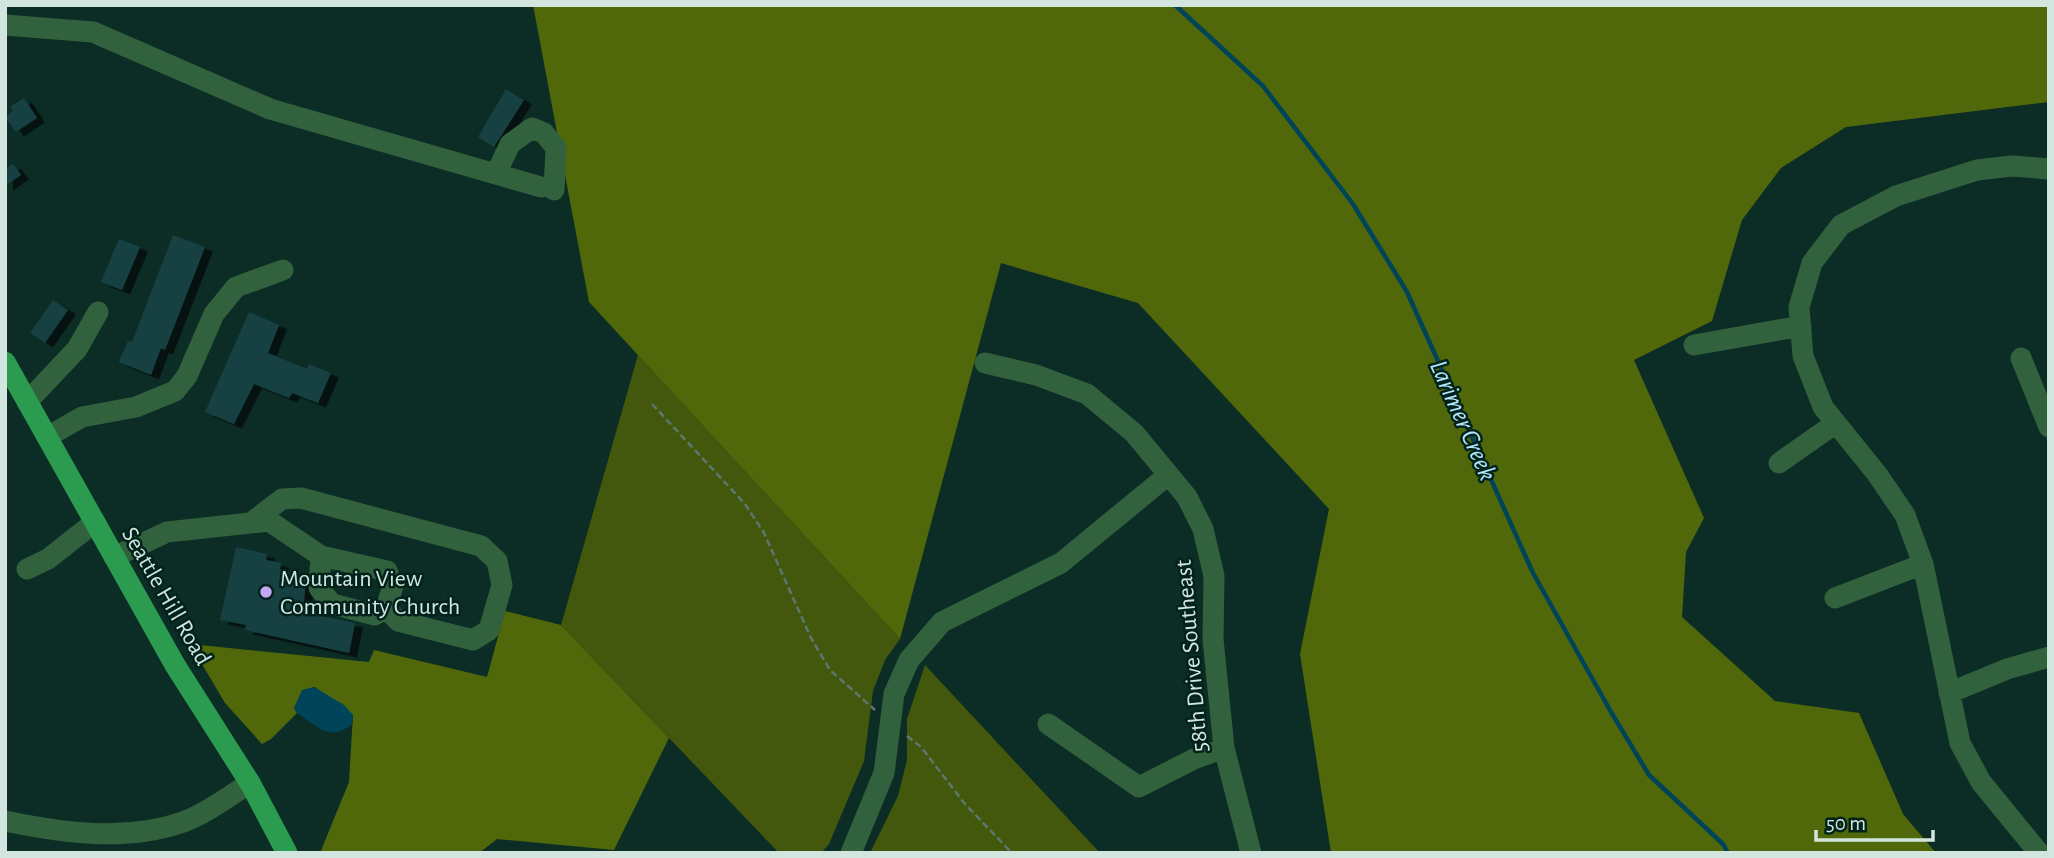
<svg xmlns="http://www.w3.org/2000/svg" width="2054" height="858" viewBox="0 0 2054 858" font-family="'Alegreya Sans',sans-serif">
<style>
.green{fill:#43580d}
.forest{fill:#506809}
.water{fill:#004459}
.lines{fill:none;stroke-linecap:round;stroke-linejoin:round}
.stream{stroke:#004459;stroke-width:4.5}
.building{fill:#164143;filter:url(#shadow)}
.path{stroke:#5c7770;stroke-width:2.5;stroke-dasharray:7 3.5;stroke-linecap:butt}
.minor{stroke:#32613d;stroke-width:21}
.major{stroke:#2a9b4f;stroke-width:21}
.poi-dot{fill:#c4a7f1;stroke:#02231c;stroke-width:2.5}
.labels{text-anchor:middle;stroke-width:5;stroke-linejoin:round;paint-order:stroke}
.poi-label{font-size:24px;fill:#d3e5df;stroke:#02231c;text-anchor:start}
.street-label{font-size:24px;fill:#d3e5df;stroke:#02231c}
.water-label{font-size:26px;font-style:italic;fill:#b4e6fb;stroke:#02231c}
</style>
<defs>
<filter id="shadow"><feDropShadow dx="8" dy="4.5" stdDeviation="0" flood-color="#0009"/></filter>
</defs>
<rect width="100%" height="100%" fill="#0c2d25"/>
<path class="green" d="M638,355l262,284 -15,21 -12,31 -9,70 -35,83 -8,9h-42l-218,-228z
M925,665l175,188h-230l28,-57 9,-36v-41z"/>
<path class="forest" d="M533,5h1516v97l-203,25 -65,41 -39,52 -30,101 -78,39 70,158 -18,34 -4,65 93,84 84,12 44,101 33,39h-605l-31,-199 29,-145 -191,-206 -137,-40 -101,376 -311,-337z
M505,611l56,14 108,113 -55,112 -117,-11 -18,14h-159l29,-71 4,-67 -38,-28 -12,3 -9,18 3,5 -26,26 -9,5 -37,-41 -35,-59 179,18 5,-12 113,27z"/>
<path class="water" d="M314,687l30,18 9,10 -1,9c-23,19 -34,2 -55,-11l-3,-5 8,-18z"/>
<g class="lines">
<path class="stream" d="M1175,5l88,81 90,118 54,88 126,281 78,139 38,63 74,69 5,9"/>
</g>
<path class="building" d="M506,89l18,11 -30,47 -16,-10z
M24,98l13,20 -21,14 -11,-15 8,-6 -3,-4z
M13,164l8,11 -16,11v-17z
M173,235l32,12 -40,103 -4,-2 -10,27 -32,-13 9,-21 4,1z
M119,239l21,8 -18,43 -21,-8z
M53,300l15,10 -23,33 -15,-10z
M249,312l30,13 -11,28 39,16 2,-5 22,9 -13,30 -26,-10 -3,5 -35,-14 -20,40 -29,-12z
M236,547l31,7 -1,6 15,3 -1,6 26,10 -3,33 52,11 -6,30 -104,-23 1,-5 -26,-5z"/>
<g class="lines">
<path class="path" d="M652,404l93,100 19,29 47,105 19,32 45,40
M907,736l14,11 44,57 47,49"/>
<path class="minor" d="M5,25l88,7 177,77 271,78
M496,174l14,-30 22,-16 12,5 12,15 -2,42
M1694,345l107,-19
M2021,358l28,69
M985,363l51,12 51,19 47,39 53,64 16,32 11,47 -1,63 11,109 27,105
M27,402l50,-53 21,-37
M47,437l35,-20 54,-10 39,-16 12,-15 27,-62 22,-27 47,-17
M1779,463l57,-40
M252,522l30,-23 19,-1 180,48 16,15 5,24 -13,45 -16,10 -75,-19 -12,-13
M114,557l53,-25 102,-11 52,35 66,15 6,15 -7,22 -11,7 -43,-11 -13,-16 2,-32
M27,569l21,-10 47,-37
M1835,598l88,-34
M1949,693l58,-24 42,-12
M1048,724l91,63 55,-28 30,-11
M5,821c58,12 121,21 178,1 23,-8 46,-26 67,-39
M851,853l33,-80 10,-79 15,-34 33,-38 119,-59 107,-88
M2039,853l-58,-71 -21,-39 -37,-179 -18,-49 -28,-41 -54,-67 -20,-51 -4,-49 13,-44 29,-38 55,-29 81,-26 35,-4 37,3"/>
<path class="major" d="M5,362l170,303 75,118 37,70"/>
</g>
<circle class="poi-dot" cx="266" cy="592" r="7"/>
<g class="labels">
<g class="poi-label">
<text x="280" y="586">Mountain View<tspan x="280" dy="28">Community Church</tspan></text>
</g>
<g class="street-label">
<text transform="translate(167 596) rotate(60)" y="8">Seattle Hill Road</text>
<text transform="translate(1191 656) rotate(-95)" y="8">58th Drive Southeast</text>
</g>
<g class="water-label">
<text transform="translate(1464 420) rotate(66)" y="9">Larimer Creek</text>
</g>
</g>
<rect width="2054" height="858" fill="none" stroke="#d3e5df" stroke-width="14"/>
<path d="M1816 830v10h117v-10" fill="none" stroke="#d3e5df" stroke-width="3.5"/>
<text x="1826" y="830" font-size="21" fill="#d3e5df" stroke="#02231c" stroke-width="5" paint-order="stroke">50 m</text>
</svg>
